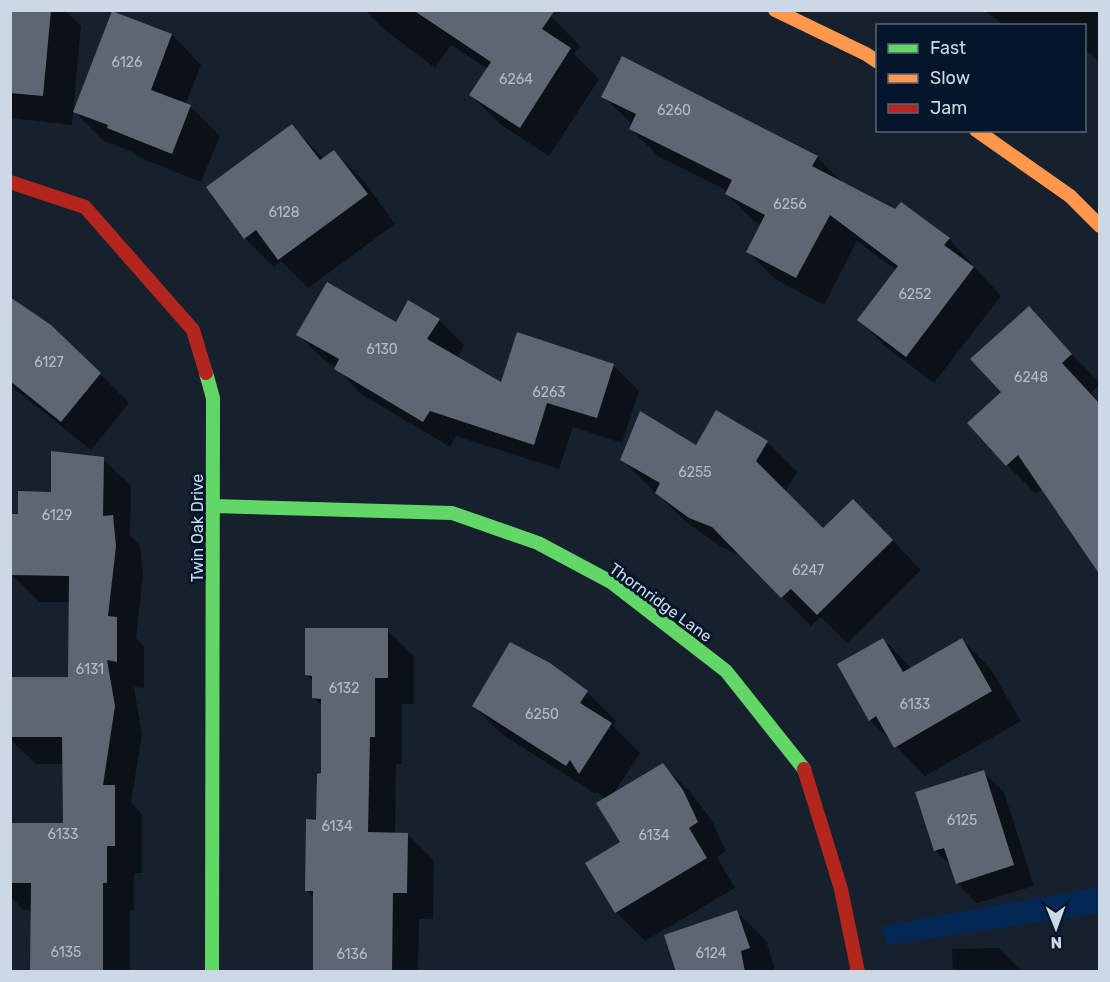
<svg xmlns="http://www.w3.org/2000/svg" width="1110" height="982" viewBox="0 0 1110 982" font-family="Rubik,sans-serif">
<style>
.green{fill:#032854}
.shadow{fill:#0007}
.building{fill:#5e6672}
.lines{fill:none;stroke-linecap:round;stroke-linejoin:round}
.fast{stroke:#63d668;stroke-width:14}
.slow{stroke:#ff974d;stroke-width:14}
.jam{stroke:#b3261e;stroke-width:14}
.labels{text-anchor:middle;stroke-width:6;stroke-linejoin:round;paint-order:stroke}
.number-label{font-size:14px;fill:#b1bcca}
.street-label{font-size:16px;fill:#cdd8e7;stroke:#06162a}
</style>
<rect width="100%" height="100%" fill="#17202d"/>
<path class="green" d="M1099,887v26l-212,32 -5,-19z"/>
<path class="shadow" d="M10,10h55l16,16 -9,99 -62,-7z
M365,10h176l10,6 29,30 -6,8 25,25 -50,77 -49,-32 -29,-29 17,-26 -37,-24 -16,23 -50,-38z
M984,10h116v52l-13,-11 -3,4v-29h-79z
M113,13l59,22 29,30 -16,40 5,1 30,30 -19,46 -63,-25 -5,-5 -29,-11 -30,-30z
M603,96l214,61 27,27 105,55 52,57 -67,87 -48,-36 -27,-27 37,-50 -39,-29 -33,64 -49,-26 -27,-27 14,-27 -8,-4 -28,-27 2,-3 -70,-35 -27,-27 2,-4z
M292,126l32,33 10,-7 29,28 32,44 -87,64 -27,-27 -7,6 -29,-29z
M10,299l90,75 29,29 -38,47 -81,-65z
M1029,308l71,76 -9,9 9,10v162l-57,-77 -7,6 -29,-29 -4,-72z
M439,320l25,25 -7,13 45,27 111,-20 26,26 -17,52 -49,-16 -14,42 -103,-33 -6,11 -89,-53 -25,-27 -12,-7 -26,-25z
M717,412l50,30 30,30 -12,20 38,38h60l38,40 -74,73 -26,-26 -10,9 -69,-70 -22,-10 -34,-24 -64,-62 75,-13z
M103,459l28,27 -1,49 10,10 3,29 -7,64 8,8v42l-10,-1 8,47 -11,69 11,11v59h-8v37h-4v62h-99l1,-62h-8l-14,-14v-72h54v-60h-28l-26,-25v-61h59l1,-76h-31l-28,-28 9,-58z
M387,630l27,27v47h-12v60h-6l-1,70h12l27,27 -1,58h-14l-1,53h-104l1,-73 -8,-8 11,-70 4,-47v-68l-9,-9v-16l-7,-7z
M883,639l29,30 50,-29 29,29 30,52 -96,55 -55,-56z
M587,692l29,29 -3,5 27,27 -26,40 49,-28 29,29 20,27 14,30 -9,6 18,31 -90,53 -29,-29 6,-70 -17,-43 -7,-7 -2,2 -93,-59 -29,-29z
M983,772l21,20 30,94 -57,17 -20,-20 -6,-17 -15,-15 -19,-58z
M737,912l29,29 10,31h-98z
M999,948l24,24h-70l-1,-23z"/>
<path class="building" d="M10,10h41l-8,86 -33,-3z
M413,10h142l-13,19 29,19 -51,80 -51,-33 22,-33z
M112,11l60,23 -21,56 40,15 -19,49 -65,-26 1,-3 -35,-13z
M622,56l196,100 -6,10 83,43 6,-7 49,36 -6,7 30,22 -68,90 -49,-37 41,-54 -68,-51 -34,63 -50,-26 19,-37 -40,-21 7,-14 -103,-51 7,-15 -35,-17z
M292,124l28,36 14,-10 34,44 -90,66 -22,-30 -12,9 -38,-52z
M327,282l69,40 12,-22 32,19 -13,20 74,43 16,-50 97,32 -17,54 -50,-15 -13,42 -104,-34 -7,11 -89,-53 5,-10 -43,-24z
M10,297l41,28 50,48 -40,49 -51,-41z
M1029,306l43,48 -10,9 38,41v171l-82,-120 -12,11 -39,-43 34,-31 -31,-33z
M716,410l52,31 -12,20 67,67 30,-29 40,41 -76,75 -26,-26 -10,9 -69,-71 -23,-9 -34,-25 5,-10 -40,-23 20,-49 56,34z
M51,451l53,6 -1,59 10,-1 3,31 -8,70 9,1v45l-10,-2 8,46 -12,79h12v61h-8v37h-4v89h-73l1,-89h-21v-60h53l-1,-86h-52v-60h58l1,-101 -59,-1v-61h8v-23l33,1z
M305,628h83v50h-13v59h-5l-2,95 40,1 -1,60h-14l-1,79h-79v-81h-8l1,-72 10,1 1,-46 4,-1v-74l-9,-1v-22l-7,-1z
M883,638l20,34 59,-34 30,53 -98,57 -18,-32 -7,5 -32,-57z
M510,642l40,21 38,28 -8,12 32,20 -33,51 -9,-14 -4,6 -94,-60z
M663,763l20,27 15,32 -9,6 18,30 -92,55 -30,-50 35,-21 -24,-39z
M984,770l30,95 -58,19 -12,-36 -10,3 -19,-59z
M737,910l13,38 -9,3 4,21h-69l-12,-37z"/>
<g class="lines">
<path class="fast" d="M206,373l7,25 -1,574
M214,506l238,7 86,30 73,39 115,89 78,98"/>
<path class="slow" d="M775,10l91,44 12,8
M976,130l94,66 30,30"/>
<path class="jam" d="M10,182l75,25 108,123 13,43
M804,769l37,120 17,83"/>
</g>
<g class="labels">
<g class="number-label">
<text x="127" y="67">6126</text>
<text x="516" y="84">6264</text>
<text x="674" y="115">6260</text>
<text x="790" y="209">6256</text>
<text x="284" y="217">6128</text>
<text x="915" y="299">6252</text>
<text x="382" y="354">6130</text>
<text x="49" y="367">6127</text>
<text x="1031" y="382">6248</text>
<text x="549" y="397">6263</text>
<text x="695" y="477">6255</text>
<text x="57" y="520">6129</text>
<text x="808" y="575">6247</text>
<text x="90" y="674">6131</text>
<text x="344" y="693">6132</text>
<text x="915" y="709">6133</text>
<text x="542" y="719">6250</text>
<text x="962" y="825">6125</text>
<text x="337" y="831">6134</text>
<text x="63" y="839">6133</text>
<text x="654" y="840">6134</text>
<text x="66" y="957">6135</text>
<text x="711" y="958">6124</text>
<text x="352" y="959">6136</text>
</g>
<g class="street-label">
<text transform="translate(197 528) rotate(-90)" y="6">Twin Oak Drive</text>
<text transform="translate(661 602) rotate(36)" y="6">Thornridge Lane</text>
</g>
</g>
<rect width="1110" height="982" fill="none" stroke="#cdd8e7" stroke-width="24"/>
<rect x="876" y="24" width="210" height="108" fill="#06162a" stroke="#566476" stroke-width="1.5"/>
<rect x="888" y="44" width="30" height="9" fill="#63d668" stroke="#566476" stroke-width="1.5"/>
<text x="930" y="54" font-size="18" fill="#cdd8e7">Fast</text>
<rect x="888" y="74" width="30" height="9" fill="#ff974d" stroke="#566476" stroke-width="1.5"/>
<text x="930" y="84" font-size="18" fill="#cdd8e7">Slow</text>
<rect x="888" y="104" width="30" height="9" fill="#b3261e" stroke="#566476" stroke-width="1.5"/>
<text x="930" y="114" font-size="18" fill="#cdd8e7">Jam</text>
<g transform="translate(1056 928) rotate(179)" stroke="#06162a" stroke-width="4.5" paint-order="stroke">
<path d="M0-4.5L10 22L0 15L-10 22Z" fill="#cdd8e7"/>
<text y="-9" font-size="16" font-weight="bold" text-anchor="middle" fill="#cdd8e7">N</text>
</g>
</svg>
